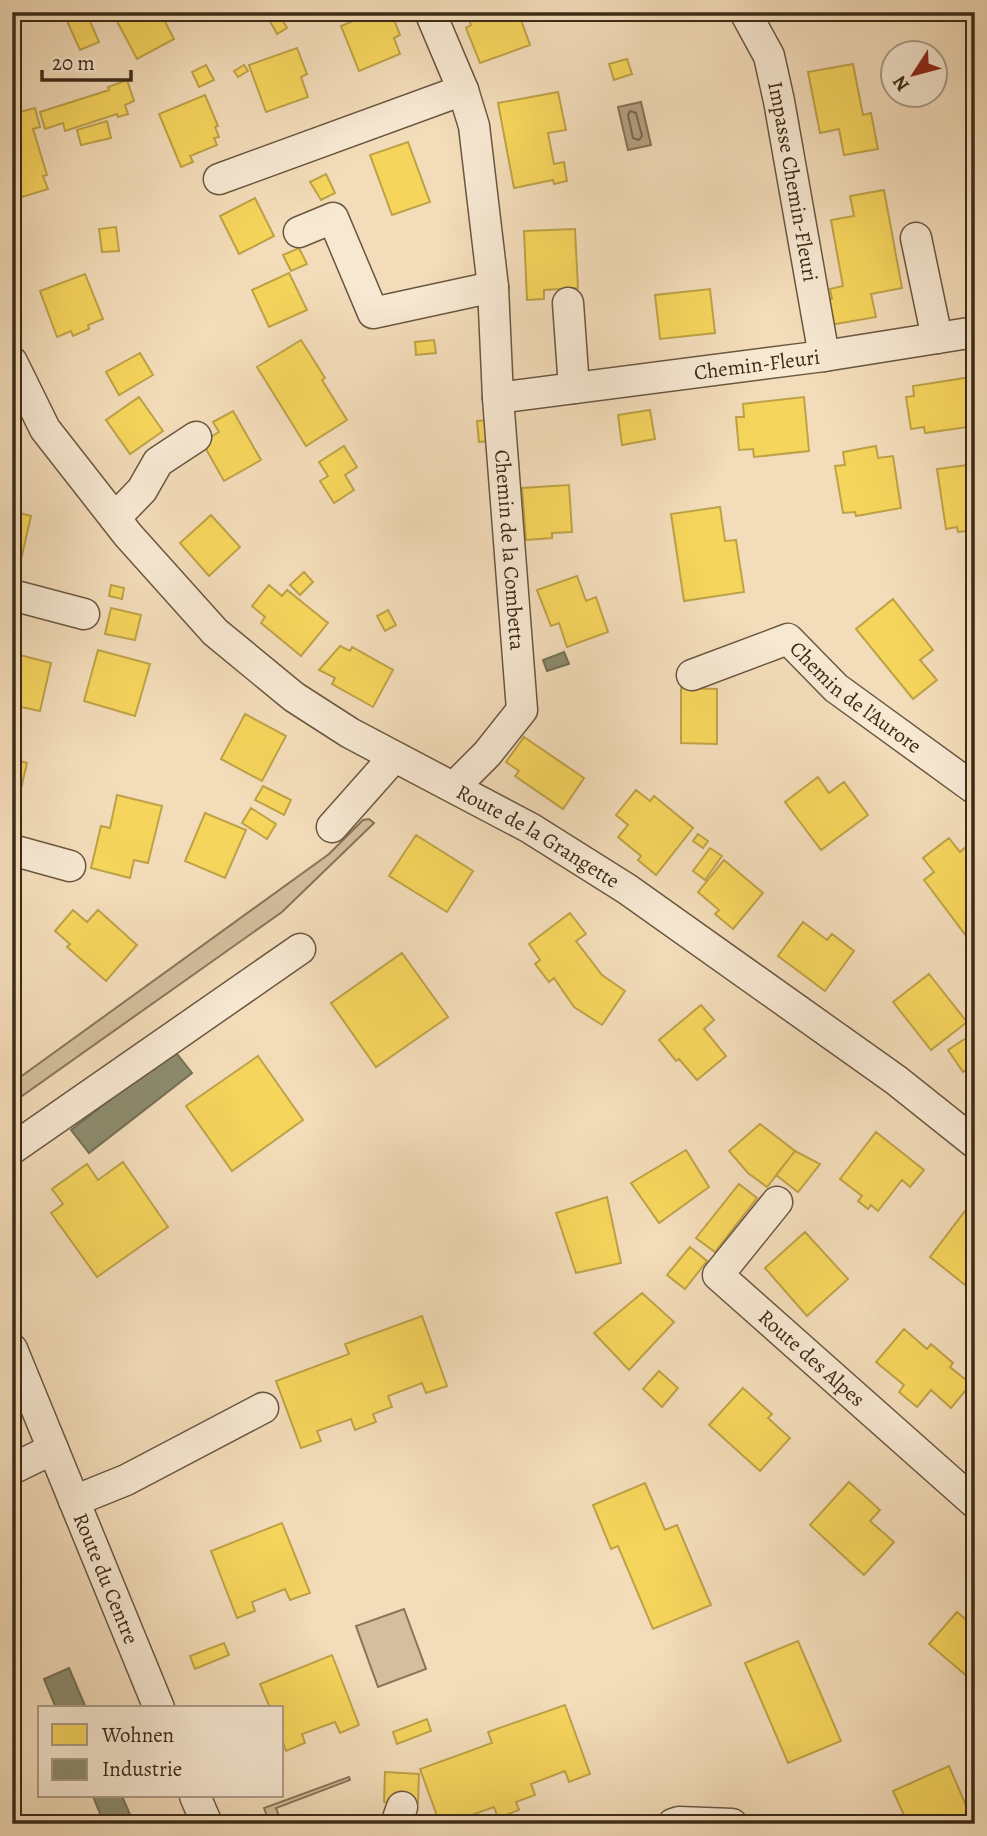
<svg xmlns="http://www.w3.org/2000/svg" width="987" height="1836" viewBox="0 0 987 1836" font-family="Alegreya,serif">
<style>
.green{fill:#d4be9d;stroke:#88745a;stroke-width:2}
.water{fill:#b5a082;stroke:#857157;stroke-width:2}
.homes{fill:#f6d55c;stroke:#bea247;stroke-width:2}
.industry{fill:#8c8c6e;stroke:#746f54;stroke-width:2}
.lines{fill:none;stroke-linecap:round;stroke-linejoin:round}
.shore{stroke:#78664c;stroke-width:2}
.minor-casing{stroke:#6a5740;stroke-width:33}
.minor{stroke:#f7e8d2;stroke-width:30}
.labels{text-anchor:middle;stroke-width:7;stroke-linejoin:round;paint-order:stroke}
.street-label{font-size:21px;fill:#3c2b17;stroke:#f7e8d2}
</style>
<rect width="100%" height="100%" fill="#f3dcb9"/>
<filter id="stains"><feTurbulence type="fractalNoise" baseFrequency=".00286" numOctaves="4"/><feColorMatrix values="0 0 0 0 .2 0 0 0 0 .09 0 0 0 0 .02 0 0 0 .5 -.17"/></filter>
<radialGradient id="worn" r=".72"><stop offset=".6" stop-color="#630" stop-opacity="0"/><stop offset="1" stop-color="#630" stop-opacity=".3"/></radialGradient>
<path class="green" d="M369,819l5,4 -92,89 -270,191v-20l317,-229 34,-34z
M404,1609l22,60 -48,18 -22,-61z
M349,1777l1,3 -74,28 6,16h-12l-6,-16z"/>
<path class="water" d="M641,102l10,43 -23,5 -10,-43z"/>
<path class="homes" d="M63,12h23l13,30 -19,8z
M115,12h45l14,27 -37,20 -24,-45z
M265,12h13l9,16 -10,6z
M374,12h17l9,23 -6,3 6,16 -41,17 -18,-45z
M466,12h52l12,33 -50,18 -14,-35 5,-3z
M297,48l10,26 -6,3 7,20 -42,15 -17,-47z
M627,59l5,15 -18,6 -5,-16z
M12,60l7,29 -7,2z
M853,64l10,51 8,-2 7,36 -34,6 -5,-26 -19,4 -12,-61z
M206,65l8,15 -15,7 -7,-15z
M244,65l4,6 -10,6 -4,-6z
M127,80l7,21 -9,4 3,9 -10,3 -1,-3 -52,17 -2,-8 -18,6 -5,-17 69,-22 -1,-3z
M558,92l8,38 -18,3 6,31 10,-2 3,19 -13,3 -1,-4 -39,8 -16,-85z
M205,95l13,31 -3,1 4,10 -5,1 3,7 -27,11 3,6 -12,5 -22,-53z
M35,108l5,19 -7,2 14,46 -4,1 5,13 -36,11v-64h3l-3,-22z
M107,121l4,17 -30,7 -4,-15z
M408,142l22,60 -38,13 -22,-60z
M326,174l9,19 -14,7 -11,-18z
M884,190l18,98 -31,6 5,23 -46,8 -4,-25 6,-1 -2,-10 13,-3 -12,-66 23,-4 -4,-20z
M255,198l19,38 -35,18 -19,-38z
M116,227l3,24 -17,1 -3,-23z
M575,229l3,59 -34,2v9l-17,1 -3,-69z
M299,248l8,16 -16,7 -8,-16z
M289,273l18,37 -38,17 -17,-37z
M85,274l18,45 -15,6 1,4 -16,7 -2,-5 -14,6 -17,-46z
M710,289l5,44 -55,6 -5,-44z
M301,340l24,38 -3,2 25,40 -41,26 -49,-79z
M434,340l2,13 -20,2 -1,-13z
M140,353l13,22 -34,20 -13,-23z
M971,377l4,25v24l-50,7 -1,-6 -13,2 -5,-32 8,-1 -1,-10z
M139,397l24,34 -33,23 -24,-34z
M804,397l5,54 -55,6 -1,-8 -14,1 -3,-33h8l-1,-13z
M650,410l5,29 -33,6 -4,-30z
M233,411l28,49 -37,21 -22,-39 17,-10 -6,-10z
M488,420l2,21 -11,1 -2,-21z
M344,446l13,21 -12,8 9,15 -20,13 -14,-22 8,-5 -9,-14z
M876,446l2,12 15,-2 8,52 -45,8 -1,-4 -12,1 -8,-47 10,-1 -2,-13z
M975,464v66l-17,2 -1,-5 -11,2 -9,-60z
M569,485l3,47 -20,1v5l-26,2 -4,-52z
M720,507l5,34 11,-1 8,52 -60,9 -13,-87z
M12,511l19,5 -11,48 -8,-1z
M211,515l29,32 -31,29 -29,-33z
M304,572l9,10 -13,13 -10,-10z
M577,576l9,25 10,-4 12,35 -41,15 -8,-24 -8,3 -14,-36z
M111,585l13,3 -2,11 -13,-3z
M269,585l13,11 5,-6 41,33 -27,33 -40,-33 4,-6 -13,-11z
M893,599l40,51 -13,10 17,20 -24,19 -57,-70z
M111,608l30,7 -6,25 -30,-6z
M388,610l8,15 -11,6 -8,-15z
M340,646l10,5 2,-4 41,23 -20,37 -41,-23 3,-6 -16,-8z
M98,650l52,14 -15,52 -51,-15z
M12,653l39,10 -11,48 -28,-6z
M681,688l36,1v55l-36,-1z
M245,714l41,22 -24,45 -41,-22z
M524,737l60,41 -21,31 -48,-33 4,-5 -13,-9z
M975,739v19l-9,-12z
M12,759l15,4 -13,55 -2,-1z
M818,777l11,16 15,-11 24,33 -47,35 -36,-48z
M263,786l28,14 -7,15 -29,-15z
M636,790l14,11 4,-5 39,32 -37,47 -18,-15 3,-4 -23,-19 10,-12 -12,-10z
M117,795l45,11 -14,57 -14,-3 -4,18 -39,-10 10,-42 9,2z
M251,808l25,16 -9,15 -25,-16z
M205,813l41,17 -21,48 -40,-17z
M698,834l10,7 -5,7 -10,-7z
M416,835l57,36 -26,41 -58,-36z
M949,838l11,14 7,-6 8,10v75l-8,6 -43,-57 10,-8 -11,-14z
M710,848l12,8 -17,24 -12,-9z
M724,860l39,33 -30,36 -18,-15 4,-4 -21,-18z
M73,910l14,12 11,-12 39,35 -31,36 -39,-34 3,-3 -15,-13z
M570,913l16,21 -10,7 26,34 23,16 -23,34 -28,-18 -20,-29 -5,4 -14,-18 5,-4 -11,-16z
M803,922l24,18 5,-6 22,17 -29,40 -47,-35z
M402,953l46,64 -72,50 -45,-64z
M929,974l38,48 -36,28 -38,-48z
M701,1005l13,15 -10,9 22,27 -29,24 -18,-21 -3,2 -17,-21z
M972,1034l3,4v42l-8,-11 -4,3 -15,-22z
M258,1056l45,64 -71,51 -46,-65z
M760,1124l35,27 -28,36 -19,-14 -19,-22z
M876,1132l48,38 -14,17 -8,-7 -24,31 -7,-6 -3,4 -10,-8 4,-5 -22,-17z
M686,1150l23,37 -50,36 -28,-40z
M795,1151l25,13 -22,28 -22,-17z
M123,1162l45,65 -71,50 -46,-64 12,-9 -11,-15 35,-25 11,16z
M739,1184l18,14 -42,54 -19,-14z
M607,1197l14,66 -45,10 -20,-60z
M965,1211l10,8v62l-6,7 -39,-31z
M805,1232l43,47 -41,37 -42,-48z
M690,1247l17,14 -22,28 -18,-14z
M642,1293l32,29 -45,48 -35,-37z
M422,1316l25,70 -21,7 -4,-10 -34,13 4,11 -19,7 3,8 -21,8 -4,-11 -34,12 4,10 -20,7 -25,-67 73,-27 -4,-10z
M904,1329l23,20 4,-5 22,19 -3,4 21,17 -20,24 -20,-18 -14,17 -18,-15 5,-7 -28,-23z
M659,1371l19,17 -16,19 -19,-18z
M743,1388l29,26 -4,4 22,20 -30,33 -51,-46z
M849,1482l31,28 -10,11 24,21 -30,33 -54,-50z
M645,1483l20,47 12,-5 34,80 -58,24 -35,-83 -7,3 -18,-44z
M282,1523l28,70 -20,7 -5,-11 -33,13 3,9 -18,7 -26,-67z
M957,1612l18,15v56l-46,-39z
M798,1641l43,100 -53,22 -43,-100z
M224,1643l5,12 -34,14 -5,-13z
M332,1655l27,70 -19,8 -5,-11 -33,12 3,9 -19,8 -4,-12v-31h-12l-10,-24z
M565,1705l25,69 -21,8 -4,-11 -34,13 4,11 -19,7 3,8 -21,8 -4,-11 -34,12 2,5h-22l-20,-55 72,-26 -4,-11z
M427,1719l4,12 -34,13 -4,-12z
M949,1766l25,58h-66l-15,-33z
M385,1772l34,2 -1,29 -34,-1z"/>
<path class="industry" d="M564,652l5,12 -22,7 -4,-11z
M174,1050l18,23 -103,80 -18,-23z
M69,1668l17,40h-30l-12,-29z
M93,1796h29l12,28h-30z"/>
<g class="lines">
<path class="shore" d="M630,111l6,2 6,23 -3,4 -6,-2 -5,-23z"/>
<g class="minor-casing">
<g id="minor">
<path id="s1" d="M430,12l33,78 11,36 19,161 5,111 24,312 -35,44 -33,33"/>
<path id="s2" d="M745,12l24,44 10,45 45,255"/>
<path d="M219,179l244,-89"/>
<path d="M299,232l34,-14 40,95 120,-26"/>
<path d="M916,238l21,100"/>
<path d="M568,303l6,85"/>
<path id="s3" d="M12,362l33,67 83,106 87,97 79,65 56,36 180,95 97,61 269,191 79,63"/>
<path id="s4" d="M498,398l326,-42 151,-24"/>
<path d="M115,518l27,-28 16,-28 38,-25"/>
<path d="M12,595l72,19"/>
<path id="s5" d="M692,675l96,-36 48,49 139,101"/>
<path d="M332,827l62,-70"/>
<path d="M12,850l58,16"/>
<path d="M12,1149l288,-200"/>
<path id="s6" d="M777,1202l-59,73 257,228"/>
<path id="s7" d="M12,1349l147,359"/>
<path d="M12,1469l41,-20"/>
<path d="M74,1501l52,-21 137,-72"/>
<path d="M195,1796l12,28"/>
<path d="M396,1824l6,-17"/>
<path d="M673,1824l6,-2 53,2"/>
</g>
</g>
<use href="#minor" class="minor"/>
</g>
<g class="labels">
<g class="street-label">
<text dy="7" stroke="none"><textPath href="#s2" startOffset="178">Impasse Chemin-Fleuri</textPath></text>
<text dy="7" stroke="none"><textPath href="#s4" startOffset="261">Chemin-Fleuri</textPath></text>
<text dy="7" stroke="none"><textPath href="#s1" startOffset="548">Chemin de la Combetta</textPath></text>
<text dy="7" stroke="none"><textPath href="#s5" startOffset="192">Chemin de l'Aurore</textPath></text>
<text dy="7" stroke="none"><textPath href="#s3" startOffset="723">Route de la Grangette</textPath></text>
<text dy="7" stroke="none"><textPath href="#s6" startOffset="219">Route des Alpes</textPath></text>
<text dy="7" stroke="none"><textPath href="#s7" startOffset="248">Route du Centre</textPath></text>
</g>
</g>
<rect width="987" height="1836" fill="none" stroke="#f3dcb9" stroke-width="42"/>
<rect x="14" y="14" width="959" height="1808" fill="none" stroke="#3c2b17" stroke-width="3.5"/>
<rect x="21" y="21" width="945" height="1794" fill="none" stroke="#3c2b17" stroke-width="2"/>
<rect x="38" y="1706" width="245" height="91" fill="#f7e8d2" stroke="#ac9c87" stroke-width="2"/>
<rect x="52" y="1724" width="35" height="21" fill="#f6d55c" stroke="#ac9c87" stroke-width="2"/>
<text x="102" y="1742" font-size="21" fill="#3c2b17">Wohnen</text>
<rect x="52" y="1759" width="35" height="21" fill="#8c8c6e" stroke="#ac9c87" stroke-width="2"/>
<text x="102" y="1776" font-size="21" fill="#3c2b17">Industrie</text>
<g transform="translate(914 74) rotate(234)"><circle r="33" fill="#f7e8d2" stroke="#ac9c87" stroke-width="2"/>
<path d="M0-5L12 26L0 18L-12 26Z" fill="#8f2418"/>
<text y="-10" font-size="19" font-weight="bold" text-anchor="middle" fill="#3c2b17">N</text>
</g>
<path d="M42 70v10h89v-10" fill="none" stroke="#3c2b17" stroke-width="3.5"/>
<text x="52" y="70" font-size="21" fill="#3c2b17" stroke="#f7e8d2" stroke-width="5" paint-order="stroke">20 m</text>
<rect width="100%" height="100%" filter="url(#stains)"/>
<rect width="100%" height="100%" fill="url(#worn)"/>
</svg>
